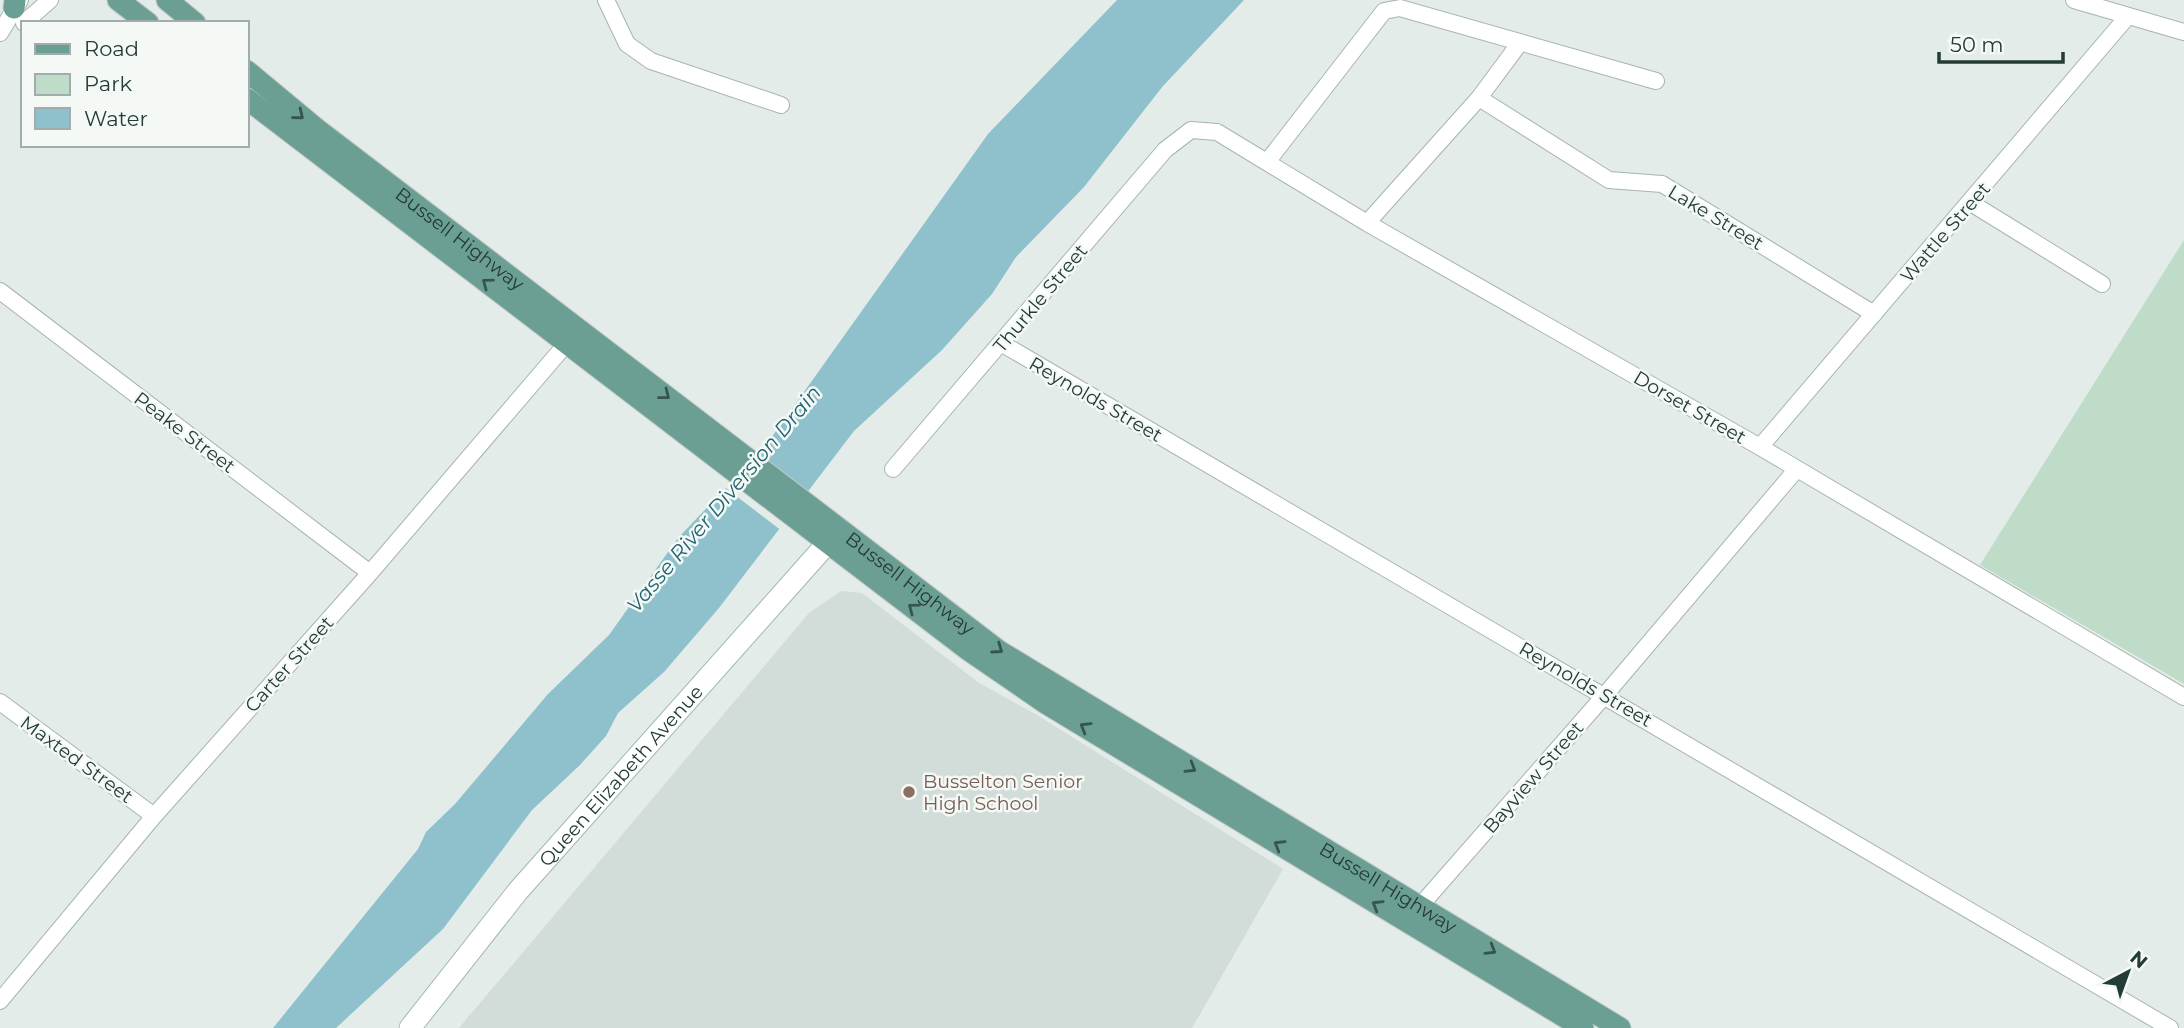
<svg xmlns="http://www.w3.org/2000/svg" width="2184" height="1028" viewBox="0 0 2184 1028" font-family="Montserrat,sans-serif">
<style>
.built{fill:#d2dcd8}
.green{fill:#bedcc7}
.water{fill:#8fc1cd}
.pier{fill:#e3ece8}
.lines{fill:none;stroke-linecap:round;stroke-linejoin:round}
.street-casing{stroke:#a6b4af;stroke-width:18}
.secondary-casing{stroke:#a2b7b1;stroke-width:23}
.primary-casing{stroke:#c2c8c7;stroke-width:23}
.street{stroke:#fff;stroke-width:16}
.secondary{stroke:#fff;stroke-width:21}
.primary{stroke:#6b9f93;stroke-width:21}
.oneway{stroke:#36554e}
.education-dot{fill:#8d6e63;stroke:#f4f9f6;stroke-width:2.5}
.labels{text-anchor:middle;stroke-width:5;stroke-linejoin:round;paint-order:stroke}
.street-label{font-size:19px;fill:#243c37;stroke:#f4f9f6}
.education-label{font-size:19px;fill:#785e54;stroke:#f4f9f6;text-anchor:start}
.water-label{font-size:21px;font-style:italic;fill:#226475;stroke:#f4f9f6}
</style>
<rect width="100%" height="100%" fill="#e3ece8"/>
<path class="built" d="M841,591l21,2 117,90 58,32 246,154 -91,159h-733l350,-415z"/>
<path class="green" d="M2184,240v444l-204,-119z"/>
<path class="water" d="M1117,0h127l-81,86 -79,101 -68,70 -24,37 -50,56 -88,81 -135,177 -55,64 -46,41 -12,23 -26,29 -48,45 -89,119 -107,99h-63l145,-179 8,-17 29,-28 93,-110 61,-59 69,-97 86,-90 224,-314z"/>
<path class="pier" d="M756,451l55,43 -29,37 -59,-45z"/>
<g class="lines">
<g class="street-casing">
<path id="street" d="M606,0l21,44 24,17 130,44
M2074,0l110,32
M24,23l26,-23
M0,33l20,-33
M1479,98l130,82 53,4 212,130
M1267,162l117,-151 16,-3 256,73
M1971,203l131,81
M1367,223l112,-125 40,-54
M0,291l370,282
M1001,343l1169,685
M1760,447l368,-431
M893,469l272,-319 26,-20 26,2 150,91 393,224 424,250
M0,702l154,114
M1413,914l192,-219 191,-225
M0,1001l154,-185 216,-243 203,-237"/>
</g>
<g class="secondary-casing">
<g id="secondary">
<path id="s1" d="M410,1028l108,-137 322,-362"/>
</g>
</g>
<g class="primary-casing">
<g id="primary">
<path d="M118,0l30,23"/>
<path d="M167,0l28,23"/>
<path d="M14,8l1,-8"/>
<path id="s2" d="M247,71l71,59 681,521 621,377"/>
<path d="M247,99l720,550 80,55 536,324"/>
</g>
</g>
<use href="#street" class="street"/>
<use href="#secondary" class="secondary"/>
<use href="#primary" class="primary"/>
</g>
<defs><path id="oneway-chevron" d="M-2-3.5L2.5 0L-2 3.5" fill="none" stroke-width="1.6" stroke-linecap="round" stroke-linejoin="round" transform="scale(1.75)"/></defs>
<g class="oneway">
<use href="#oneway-chevron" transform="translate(299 115) rotate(39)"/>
<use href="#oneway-chevron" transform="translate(487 283) rotate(-143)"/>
<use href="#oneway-chevron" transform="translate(665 395) rotate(38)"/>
<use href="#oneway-chevron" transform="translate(913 608) rotate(-143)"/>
<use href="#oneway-chevron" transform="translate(998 649) rotate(35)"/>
<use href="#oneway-chevron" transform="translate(1085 727) rotate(-149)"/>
<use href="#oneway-chevron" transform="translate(1191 768) rotate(31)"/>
<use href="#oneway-chevron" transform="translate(1279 845) rotate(-149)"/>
<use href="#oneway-chevron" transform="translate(1377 905) rotate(-149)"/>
<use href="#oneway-chevron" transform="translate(1491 950) rotate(31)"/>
</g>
<circle class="education-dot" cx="909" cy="792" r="7"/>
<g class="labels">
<g class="street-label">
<text transform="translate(1716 217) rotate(31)" y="7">Lake Street</text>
<text transform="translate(1945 232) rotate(-49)" y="7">Wattle Street</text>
<text dy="7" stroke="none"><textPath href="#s2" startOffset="271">Bussell Highway</textPath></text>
<text transform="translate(1040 298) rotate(-50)" y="7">Thurkle Street</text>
<text transform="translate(1096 399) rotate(30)" y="7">Reynolds Street</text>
<text transform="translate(1690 407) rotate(30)" y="7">Dorset Street</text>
<text transform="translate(185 432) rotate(37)" y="7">Peake Street</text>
<text dy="7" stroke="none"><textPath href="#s2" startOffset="838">Bussell Highway</textPath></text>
<text transform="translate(289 664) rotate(-48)" y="7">Carter Street</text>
<text transform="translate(1586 684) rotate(30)" y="7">Reynolds Street</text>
<text transform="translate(77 759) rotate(36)" y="7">Maxted Street</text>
<text dy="7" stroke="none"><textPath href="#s1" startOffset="329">Queen Elizabeth Avenue</textPath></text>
<text transform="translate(1533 777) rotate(-49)" y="7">Bayview Street</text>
<text dy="7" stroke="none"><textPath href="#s2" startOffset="1405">Bussell Highway</textPath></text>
</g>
<g class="education-label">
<text x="923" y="788">Busselton Senior<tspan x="923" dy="22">High School</tspan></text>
</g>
<g class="water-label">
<text transform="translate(724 499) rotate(-50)" y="7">Vasse River Diversion Drain</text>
</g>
</g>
<rect x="21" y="21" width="228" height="126" fill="#f4f9f6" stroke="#a1adaa" stroke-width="2"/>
<rect x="35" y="44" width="35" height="10" fill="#6b9f93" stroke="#a1adaa" stroke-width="2"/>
<text x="84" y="56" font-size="21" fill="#243c37">Road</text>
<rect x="35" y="74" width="35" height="21" fill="#bedcc7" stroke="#a1adaa" stroke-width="2"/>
<text x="84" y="91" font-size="21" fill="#243c37">Park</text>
<rect x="35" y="108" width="35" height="21" fill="#8fc1cd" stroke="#a1adaa" stroke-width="2"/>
<text x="84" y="126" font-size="21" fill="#243c37">Water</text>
<g transform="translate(2128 972) rotate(41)" stroke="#f4f9f6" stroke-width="5" paint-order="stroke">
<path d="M0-5L12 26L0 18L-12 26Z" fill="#243c37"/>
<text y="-10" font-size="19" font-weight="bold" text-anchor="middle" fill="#243c37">N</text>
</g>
<path d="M1939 52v10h124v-10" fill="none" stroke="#243c37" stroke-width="3.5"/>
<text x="1950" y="52" font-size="21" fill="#243c37" stroke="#f4f9f6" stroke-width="5" paint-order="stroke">50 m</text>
</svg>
